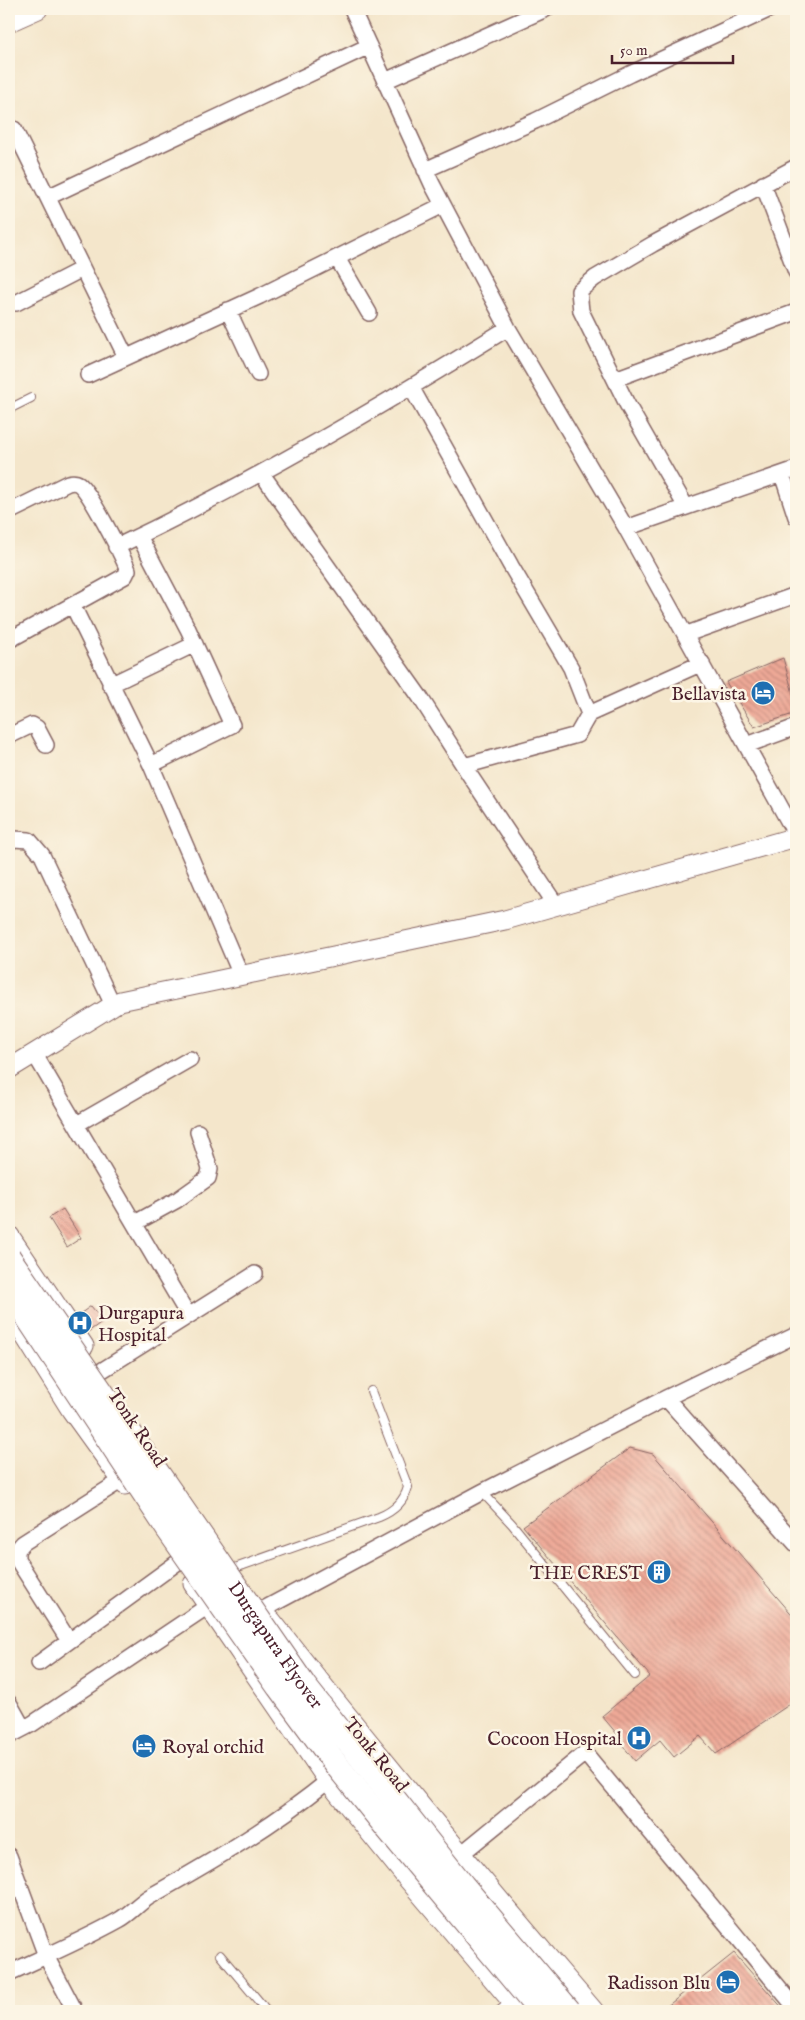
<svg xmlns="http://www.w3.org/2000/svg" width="805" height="2020" font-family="'IM FELL English',serif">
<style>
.building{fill:url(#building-back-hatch)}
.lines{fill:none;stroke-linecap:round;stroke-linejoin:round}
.service-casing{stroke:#866563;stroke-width:10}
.minor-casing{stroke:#866563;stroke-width:18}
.tertiary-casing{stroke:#866563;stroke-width:21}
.service{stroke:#fff;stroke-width:8}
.minor{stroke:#fff;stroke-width:15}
.tertiary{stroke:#fff;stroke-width:19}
.primary-bridge-casing{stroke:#866563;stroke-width:26;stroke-linecap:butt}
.primary-bridge{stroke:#fff;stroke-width:24}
.labels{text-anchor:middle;stroke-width:5;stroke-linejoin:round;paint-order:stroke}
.poi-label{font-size:19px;fill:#4a1f2b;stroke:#fcf5e5;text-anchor:end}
.street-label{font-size:19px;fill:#4a1f2b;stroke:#fcf5e5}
</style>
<defs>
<pattern id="building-back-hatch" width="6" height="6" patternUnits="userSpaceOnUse" patternTransform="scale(1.25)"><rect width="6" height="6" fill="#eea997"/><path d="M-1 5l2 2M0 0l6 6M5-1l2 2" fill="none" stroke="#c3897b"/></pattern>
</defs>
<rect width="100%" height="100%" fill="#fcf5e5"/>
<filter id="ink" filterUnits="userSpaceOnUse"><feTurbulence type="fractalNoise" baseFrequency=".02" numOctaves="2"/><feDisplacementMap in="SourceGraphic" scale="10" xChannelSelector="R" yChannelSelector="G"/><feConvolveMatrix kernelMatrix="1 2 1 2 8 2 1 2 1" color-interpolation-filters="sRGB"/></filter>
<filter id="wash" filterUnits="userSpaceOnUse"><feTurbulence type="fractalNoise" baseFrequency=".0096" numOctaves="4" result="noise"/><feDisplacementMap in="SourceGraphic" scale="20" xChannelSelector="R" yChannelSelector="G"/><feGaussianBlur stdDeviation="1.12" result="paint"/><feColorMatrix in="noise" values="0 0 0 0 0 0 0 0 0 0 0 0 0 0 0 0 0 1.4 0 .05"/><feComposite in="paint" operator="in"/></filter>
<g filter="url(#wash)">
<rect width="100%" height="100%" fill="#f4e6cb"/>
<g id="blocks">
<path class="building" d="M783 658 796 704V713L754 727 726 682Z
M63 1209 81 1238 67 1247 49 1218Z
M91 1306 103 1321 88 1332 77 1316Z
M630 1448 653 1454 796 1619V1700L716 1754 700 1736 674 1757 660 1740 635 1761 620 1742 622 1740 602 1716 650 1676 523 1526Z
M734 1953 785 2011H661Z"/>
</g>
</g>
<g filter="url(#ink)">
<use href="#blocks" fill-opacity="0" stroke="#866563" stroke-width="1"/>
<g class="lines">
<defs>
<path id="service" d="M9 409 31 398
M482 1492 512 1524 635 1675
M235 1568 379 1517C394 1511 404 1502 408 1487L371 1391
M220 1955 267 2011
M499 2011 511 2001"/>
<path id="minor" d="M352 9 432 184 508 328 626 528 796 835
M385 81 546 9
M14 129 126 357
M425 170 535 121 630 74 770 9
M763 184 796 272
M48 197 369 46
M337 258 369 313
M16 303 82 269
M228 310 258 374
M88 375 260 296 443 205
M615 379 796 312
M411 387 511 566 571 668 589 714 577 735 464 766
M262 474 420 697 469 774 556 905
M782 474 796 517
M686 507 627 404 581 311 579 291 595 278 653 244 796 167
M9 512 68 483C72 482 76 482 79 484 90 492 122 555 128 570L125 576 9 640
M626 528 796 469
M139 536 188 629 232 725 151 765
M116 547C251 483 380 407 508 328
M73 606 151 765 241 975
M687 634 796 595
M110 685 195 644
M589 714 702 663
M9 736 32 725 37 728 46 745
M747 745 796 727
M9 842 14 839 29 840 42 855 113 1005
M34 1053 188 1315
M77 1124 190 1059
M135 1223 177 1200 208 1178 210 1169 198 1132
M101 1371 255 1274
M666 1398 796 1544
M249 1617 482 1492 666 1398 796 1335
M69 1641 17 1559V1550L23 1543 122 1480
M39 1663 178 1562
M9 1703 23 1728
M9 1736 32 1724 208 1606
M460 1855 585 1753 796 2008
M9 1856 46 1956 75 2011
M9 1973C46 1956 83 1940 119 1920 130 1914 138 1904 149 1897 211 1862 273 1826 328 1781"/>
<path id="tertiary" d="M9 22 38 9
M9 1069 120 1001 505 920 796 837
M9 1235 84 1346
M9 1311 71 1410 125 1485
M193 1584 328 1781 405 1876 520 2011
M271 1620C376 1753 484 1883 594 2011"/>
</defs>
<use href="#service" class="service-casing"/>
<use href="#minor" class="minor-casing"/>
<use href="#tertiary" class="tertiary-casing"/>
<use href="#service" class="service"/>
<use href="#minor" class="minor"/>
<use href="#tertiary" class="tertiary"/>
<defs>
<g id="primary-bridge">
<path id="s1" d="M9 1258 305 1687 463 1886 569 2011"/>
<path d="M9 1289 168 1529 279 1687 335 1763 389 1830 540 2011"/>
</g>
</defs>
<use href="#primary-bridge" class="primary-bridge-casing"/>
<use href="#primary-bridge" class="primary-bridge"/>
</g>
</g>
<defs>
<symbol id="hotel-disc" viewBox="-11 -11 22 22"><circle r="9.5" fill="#1f6fb2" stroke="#fcf5e5"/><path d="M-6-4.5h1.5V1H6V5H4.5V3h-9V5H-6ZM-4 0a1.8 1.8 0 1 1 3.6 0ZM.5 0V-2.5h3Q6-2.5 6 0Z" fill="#fff"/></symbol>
<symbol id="hospital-disc" viewBox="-11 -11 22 22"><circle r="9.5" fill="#1f6fb2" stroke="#fcf5e5"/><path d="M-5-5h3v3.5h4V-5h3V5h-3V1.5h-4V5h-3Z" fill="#fff"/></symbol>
<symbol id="building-disc" viewBox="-11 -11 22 22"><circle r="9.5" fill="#1f6fb2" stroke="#fcf5e5"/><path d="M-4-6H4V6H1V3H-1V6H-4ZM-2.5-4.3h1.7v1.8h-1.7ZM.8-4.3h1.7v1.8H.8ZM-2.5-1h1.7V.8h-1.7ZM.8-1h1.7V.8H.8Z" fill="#fff"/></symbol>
</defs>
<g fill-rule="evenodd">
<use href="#hotel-disc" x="749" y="679" width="28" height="28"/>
<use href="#hospital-disc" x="66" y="1309" width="28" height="28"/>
<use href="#building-disc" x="645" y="1558" width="28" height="28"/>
<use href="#hospital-disc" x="625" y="1724" width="28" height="28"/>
<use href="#hotel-disc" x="130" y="1732" width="28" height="28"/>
<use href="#hotel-disc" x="714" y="1968" width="28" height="28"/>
</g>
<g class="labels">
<g class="poi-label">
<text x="746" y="700">Bellavista</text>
<text x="98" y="1319" text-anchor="start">Durgapura<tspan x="98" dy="22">Hospital</tspan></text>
<text x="642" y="1579">THE CREST</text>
<text x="622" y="1745">Cocoon Hospital</text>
<text x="162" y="1753" text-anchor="start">Royal orchid</text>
<text x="710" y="1989">Radisson Blu</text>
</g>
<g class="street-label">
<text transform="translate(138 1427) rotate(56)" y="7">Tonk Road</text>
<text dy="7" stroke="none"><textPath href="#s1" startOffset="470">Durgapura Flyover</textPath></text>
<text transform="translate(377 1754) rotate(51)" y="7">Tonk Road</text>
</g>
</g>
<rect width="805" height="2020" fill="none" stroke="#fcf5e5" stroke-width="30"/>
<path d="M612 55v8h121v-8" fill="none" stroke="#4a1f2b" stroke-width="2.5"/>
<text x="620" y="55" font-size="15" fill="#4a1f2b" stroke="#fcf5e5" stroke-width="4" paint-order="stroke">50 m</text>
</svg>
